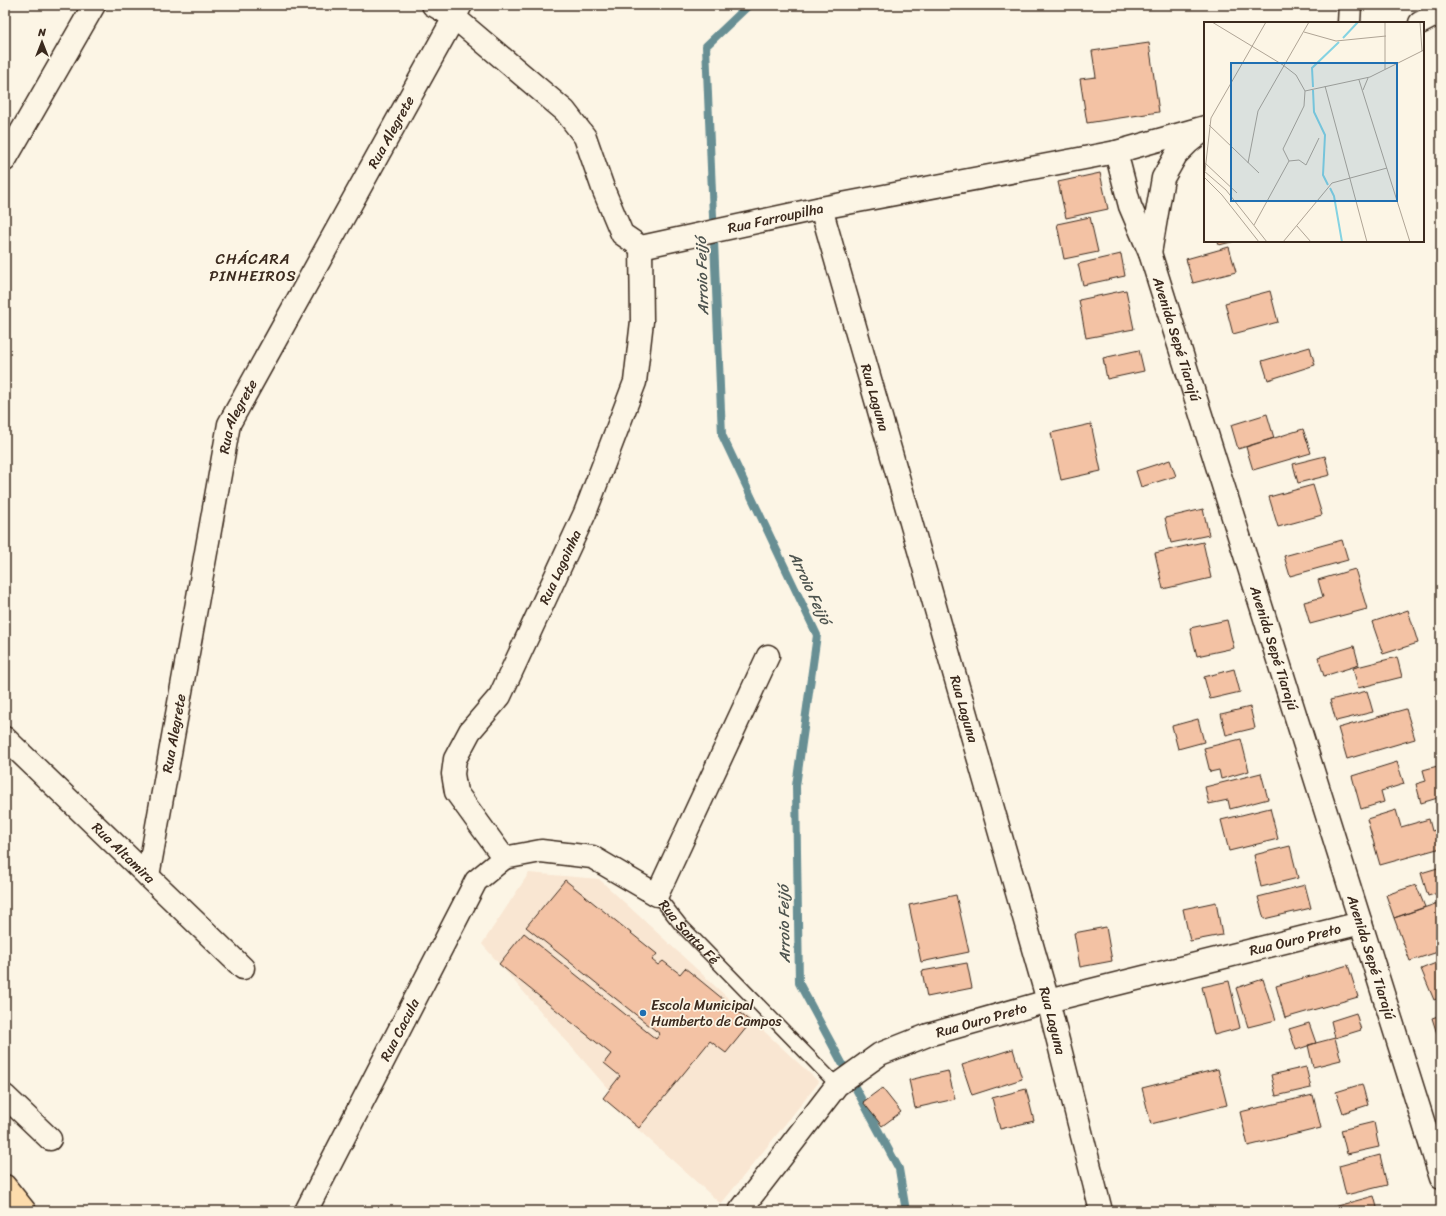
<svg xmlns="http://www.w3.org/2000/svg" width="1446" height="1216" font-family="Sriracha,sans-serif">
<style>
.built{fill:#f9e6d2}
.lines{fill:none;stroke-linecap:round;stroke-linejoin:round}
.stream{stroke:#678f94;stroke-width:8}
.building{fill:#f3c2a4;stroke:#3b2a1e}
.service-casing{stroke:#3b2a1e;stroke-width:15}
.minor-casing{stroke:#3b2a1e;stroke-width:25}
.tertiary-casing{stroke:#3b2a1e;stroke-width:25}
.primary-casing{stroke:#3b2a1e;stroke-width:25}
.service{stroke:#fcf5e5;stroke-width:12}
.minor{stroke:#fcf5e5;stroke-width:22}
.tertiary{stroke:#fcf5e5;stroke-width:22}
.primary{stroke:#fddcac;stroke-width:22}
.poi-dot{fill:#1f6fb2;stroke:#fcf5e5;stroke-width:1.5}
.labels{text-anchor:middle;stroke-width:3.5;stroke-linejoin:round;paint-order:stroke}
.street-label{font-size:14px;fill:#3b2a1e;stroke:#fcf5e5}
.poi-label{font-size:14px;fill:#3b2a1e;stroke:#fcf5e5;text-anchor:start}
.neighbourhood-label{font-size:15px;letter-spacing:1px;fill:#3b2a1e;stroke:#fcf5e5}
.water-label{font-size:15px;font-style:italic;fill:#4e544f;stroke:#fcf5e5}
.inset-river{fill:none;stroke:#85d3e2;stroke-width:2}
.inset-road{fill:none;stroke:#afa495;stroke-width:1}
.view{fill:#1f6fb2;fill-opacity:0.15;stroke:#1f6fb2;stroke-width:2}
.inset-edge{fill:none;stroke:#3b2a1e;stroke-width:2}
</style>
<rect width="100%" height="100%" fill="#fcf5e5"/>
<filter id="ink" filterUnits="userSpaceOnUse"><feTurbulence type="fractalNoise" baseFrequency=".025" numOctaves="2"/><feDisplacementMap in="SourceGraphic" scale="8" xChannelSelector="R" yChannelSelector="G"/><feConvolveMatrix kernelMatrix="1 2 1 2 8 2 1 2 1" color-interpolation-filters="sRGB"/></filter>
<g filter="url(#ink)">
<path class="built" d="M529 873 599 879 819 1082 721 1204 603 1098 609 1090 482 944Z"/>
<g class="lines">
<path class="stream" d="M749 5 706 46 722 435 817 635 796 786 799 983 899 1169 906 1211"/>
</g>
<path class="building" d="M1149 43 1159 112 1087 123 1080 79 1096 77 1092 51Z
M1100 173 1108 209 1066 218 1058 182Z
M1090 217 1098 252 1064 259 1057 224Z
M1218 241H1235L1219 245Z
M1229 247 1236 272 1193 283 1186 259Z
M1121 254 1125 276 1083 285 1078 264Z
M1126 290 1134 329 1086 338 1079 300Z
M1270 291 1278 322 1233 334 1225 303Z
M1310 347 1315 365 1268 380 1262 361Z
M1139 350 1144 371 1107 379 1103 358Z
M1267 414 1274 438 1238 449 1231 425Z
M1091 424 1101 471 1061 480 1051 433Z
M1303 429 1311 453 1253 470 1246 447Z
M1325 456 1330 475 1298 483 1293 464Z
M1170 460 1176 476 1141 487 1136 471Z
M1313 485 1322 515 1278 527 1269 497Z
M1203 509 1209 535 1171 543 1165 518Z
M1342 540 1348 560 1290 576 1284 556Z
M1203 542 1211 578 1163 589 1155 553Z
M1355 569 1367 609 1310 624 1304 602 1323 597 1318 580Z
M1408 610 1418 643 1383 654 1372 622Z
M1227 620 1234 648 1197 656 1190 628Z
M1354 646 1359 665 1324 676 1318 657Z
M1397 657 1402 677 1358 688 1353 668Z
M1234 669 1240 692 1210 699 1204 677Z
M1367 691 1373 712 1336 721 1330 700Z
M1250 707 1255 728 1226 735 1221 714Z
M1406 709 1415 739 1347 759 1338 728Z
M1198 719 1204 742 1178 749 1172 726Z
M1241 739 1249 771 1221 779 1219 770 1210 772 1204 748Z
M1397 762 1404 784 1381 791 1384 802 1361 809 1352 776Z
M1441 765V797L1421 803 1416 784 1426 781 1423 770Z
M1261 773 1268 799 1230 809 1228 800 1209 804 1205 787Z
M1270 808 1278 839 1229 851 1221 820Z
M1396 810 1401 827 1429 819 1432 831 1441 828V848L1380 865 1367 819Z
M1290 846 1298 878 1261 887 1254 855Z
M1441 867V892L1428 896 1421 873Z
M565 880 657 954 652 960 658 965 663 961 680 974 685 968 751 1022 726 1053 710 1041 639 1128 603 1098 620 1076 604 1063 611 1054 499 964 524 933 656 1039 660 1034 526 927Z
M1305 885 1311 908 1264 919 1258 897Z
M1416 885 1425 907 1394 918 1386 895Z
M956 895 969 952 921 962 909 905Z
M1216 902 1222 935 1190 941 1183 909Z
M1441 902V951L1410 961 1394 918Z
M1106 927 1112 961 1080 967 1074 933Z
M1441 961V997L1434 1000 1421 969Z
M967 963 972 988 927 997 922 971Z
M1348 965 1358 997 1285 1018 1276 986Z
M1263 979 1276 1020 1248 1027 1236 988Z
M1229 981 1240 1028 1214 1035 1202 987Z
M1356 1013 1361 1030 1335 1038 1331 1021Z
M1441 1015V1040H1439L1432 1018Z
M1309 1023 1316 1043 1296 1050 1289 1029Z
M1335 1038 1341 1060 1313 1067 1308 1045Z
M1013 1049 1022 1079 972 1095 962 1065Z
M1306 1067 1311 1088 1276 1096 1271 1075Z
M1218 1069 1227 1105 1151 1124 1142 1088Z
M948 1071 955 1099 915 1108 909 1080Z
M1362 1084 1368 1105 1343 1113 1336 1092Z
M882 1088 901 1112 882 1126 863 1102Z
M1026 1089 1034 1121 1000 1129 992 1098Z
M1313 1095 1321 1128 1248 1146 1240 1112Z
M1374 1122 1379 1147 1347 1154 1341 1130Z
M1380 1155 1387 1185 1346 1195 1339 1166Z
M1374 1196 1378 1211H1334L1333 1207Z"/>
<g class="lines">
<defs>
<g id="service">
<path id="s1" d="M657 895 680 924 837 1085"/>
</g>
<g id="minor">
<path d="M1349 23 1350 5"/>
<path id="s2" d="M821 208 1048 1001 1101 1211"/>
<path id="s3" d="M5 738 243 968"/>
<path id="s4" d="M504 858 456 792 453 774 455 759 470 731 500 696 585 513 635 382 642 321 641 247"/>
<path d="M504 858 541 851 592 857 657 895 768 656"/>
<path id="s5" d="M148 876 229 424 461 5"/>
<path d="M5 1096 50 1139"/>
<path id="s6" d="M306 1211 476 881 504 858"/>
<path id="s7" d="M740 1211 837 1085 880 1054 928 1035 1048 1001 1361 923"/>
</g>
<g id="tertiary">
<path id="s8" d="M433 5 454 17 565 111 585 137 604 191 622 234 641 247 821 208 1116 152 1205 127"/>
<path d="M1420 23 1441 12"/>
<path id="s9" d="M1116 152 1130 206 1150 253 1441 1178"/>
<path d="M5 160 94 5"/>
<path d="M1150 253 1163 178 1176 155 1189 142 1203 131"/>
</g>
<path id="primary" d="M5 1186 25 1211"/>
</defs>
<use href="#service" class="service-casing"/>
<use href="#minor" class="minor-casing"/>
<use href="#tertiary" class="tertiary-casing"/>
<use href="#primary" class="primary-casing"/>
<use href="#service" class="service"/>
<use href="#minor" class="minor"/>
<use href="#tertiary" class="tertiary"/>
<use href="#primary" class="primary"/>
</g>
</g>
<circle class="poi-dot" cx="643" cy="1013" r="4"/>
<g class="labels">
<g class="street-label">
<text dy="5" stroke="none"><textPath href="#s5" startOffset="793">Rua Alegrete</textPath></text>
<text dy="5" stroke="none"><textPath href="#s8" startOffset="467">Rua Farroupilha</textPath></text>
<text dy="5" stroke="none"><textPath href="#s9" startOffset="197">Avenida Sepé Tiarajú</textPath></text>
<text dy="5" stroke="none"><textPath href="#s2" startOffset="197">Rua Laguna</textPath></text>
<text dy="5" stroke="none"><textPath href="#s5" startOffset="469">Rua Alegrete</textPath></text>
<text dy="5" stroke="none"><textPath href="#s4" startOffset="335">Rua Lagoinha</textPath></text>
<text dy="5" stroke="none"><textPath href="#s9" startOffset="521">Avenida Sepé Tiarajú</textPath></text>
<text dy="5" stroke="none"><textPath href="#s2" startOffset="521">Rua Laguna</textPath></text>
<text dy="5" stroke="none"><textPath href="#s5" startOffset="145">Rua Alegrete</textPath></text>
<text dy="5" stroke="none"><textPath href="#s3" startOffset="165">Rua Altamira</textPath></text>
<text dy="5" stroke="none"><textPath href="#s1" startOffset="49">Rua Santa Fé</textPath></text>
<text dy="5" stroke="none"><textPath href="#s7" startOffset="643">Rua Ouro Preto</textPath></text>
<text dy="5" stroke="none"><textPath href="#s9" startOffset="845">Avenida Sepé Tiarajú</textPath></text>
<text dy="5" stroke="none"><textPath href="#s7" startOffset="319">Rua Ouro Preto</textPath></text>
<text dy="5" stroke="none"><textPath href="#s2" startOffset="845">Rua Laguna</textPath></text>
<text dy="5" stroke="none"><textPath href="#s6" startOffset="204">Rua Cacula</textPath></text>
</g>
<g class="poi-label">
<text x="651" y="1010">Escola Municipal<tspan x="651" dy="16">Humberto de Campos</tspan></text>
</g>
<g class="neighbourhood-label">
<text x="253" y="264">CHÁCARA<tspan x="253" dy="17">PINHEIROS</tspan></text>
</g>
<g class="water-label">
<text transform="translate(702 276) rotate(-92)" y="5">Arroio Feijó</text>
<text transform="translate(810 588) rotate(65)" y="5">Arroio Feijó</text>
<text transform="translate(784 924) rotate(-91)" y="5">Arroio Feijó</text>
</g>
</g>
<g transform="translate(1204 22)">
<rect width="220" height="220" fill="#fcf5e5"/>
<path class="inset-river" d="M139 16 154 0M109 65 108 46 135 20M109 68 110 90 121 113 119 153 124 163M126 166 130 174 138 220"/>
<path class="inset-road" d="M8 0 79 43 92 53 101 69M181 0V47M216 0 218 29M100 10 132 19 182 14M155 58 206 220M121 64 163 220M159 68 164 56M101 69 166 55 220 28M5 103 55 151M85 139 79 127 100 84 101 69M85 139 95 138 102 143 115 116M1 141 33 171M44 141 54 89 105 0M0 149 22 168 63 220M1 149 7 96 62 0M0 155 18 173 55 220M50 203 85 139M93 204 107 220M79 220 128 161 183 146"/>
<path class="view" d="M27 41H193V179H27Z"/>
<rect width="220" height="220" class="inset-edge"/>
</g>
<rect width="1446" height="1216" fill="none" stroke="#fcf5e5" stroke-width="20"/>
<rect x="10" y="10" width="1426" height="1196" fill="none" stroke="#3b2a1e" stroke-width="1.5" filter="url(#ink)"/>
<g transform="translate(42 42)" stroke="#fcf5e5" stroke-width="3" paint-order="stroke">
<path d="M0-3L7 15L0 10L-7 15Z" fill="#3b2a1e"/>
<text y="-6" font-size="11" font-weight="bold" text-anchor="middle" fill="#3b2a1e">N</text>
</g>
</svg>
